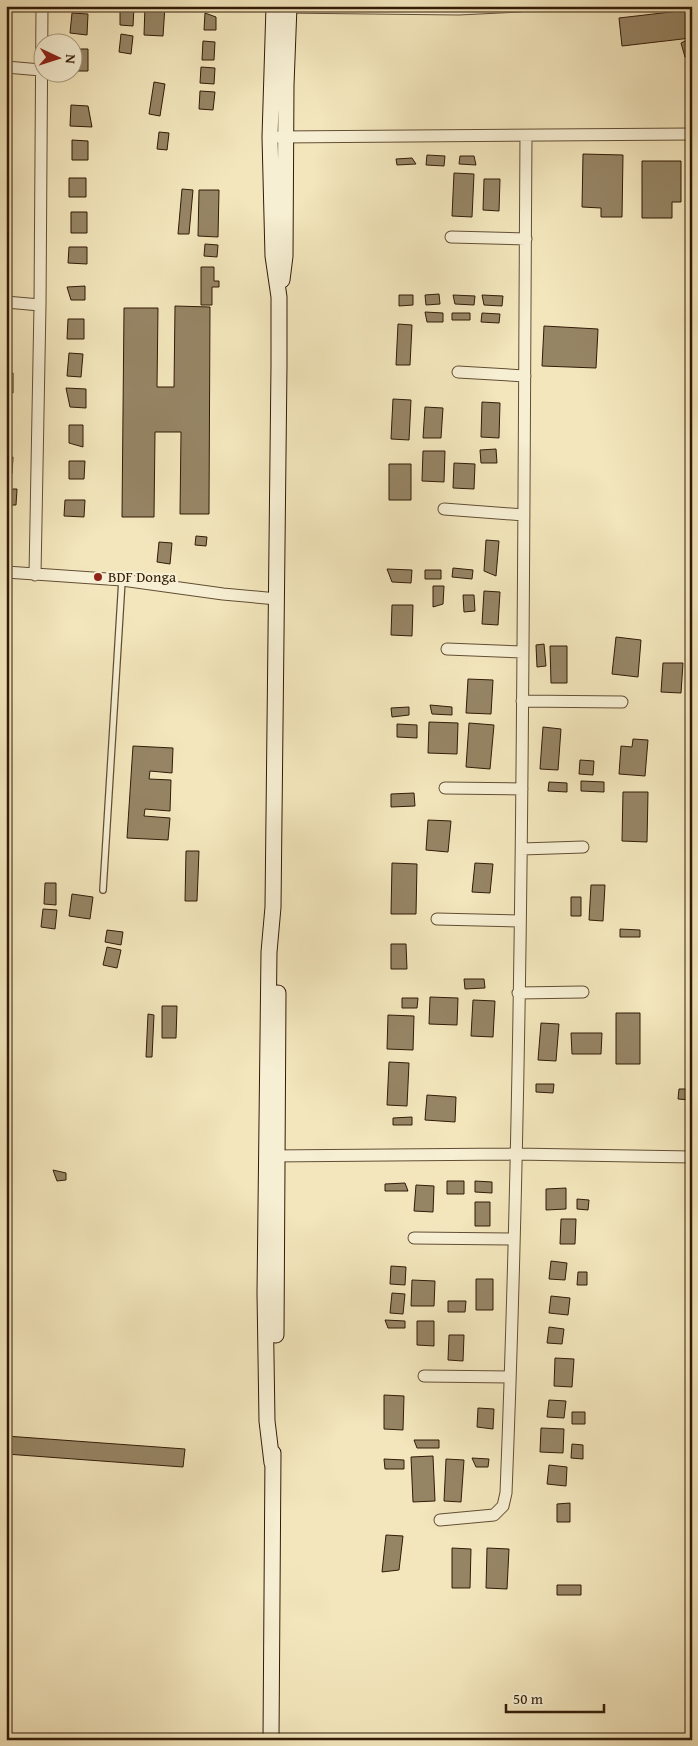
<svg xmlns="http://www.w3.org/2000/svg" width="698" height="1746" font-family="'Gentium Book Plus',serif">
<style>
.building{fill:#968565;stroke:#321b07}
.lines{fill:none;stroke-linecap:round;stroke-linejoin:round}
.service-casing{stroke:#624e34;stroke-width:8}
.minor-casing{stroke:#624e34;stroke-width:13}
.secondary-casing{stroke:#321b07;stroke-width:17}
.service{stroke:#f7efd3;stroke-width:5.5}
.minor{stroke:#f7efd3;stroke-width:11}
.secondary{stroke:#f7efd3;stroke-width:15}
.poi-dot{fill:#8f2418;stroke:#f7efd3;stroke-width:2}
.labels{text-anchor:middle;stroke-width:4.5;stroke-linejoin:round;paint-order:stroke}
.poi-label{font-size:15px;fill:#321b07;stroke:#f7efd3;text-anchor:start}
</style>
<rect width="100%" height="100%" fill="#f3e6bc"/>
<filter id="stains"><feTurbulence type="fractalNoise" baseFrequency=".004" numOctaves="4"/><feColorMatrix values="0 0 0 0 .2 0 0 0 0 .09 0 0 0 0 .02 0 0 0 .5 -.17"/></filter>
<radialGradient id="worn" r=".72"><stop offset=".6" stop-color="#630" stop-opacity="0"/><stop offset="1" stop-color="#630" stop-opacity=".3"/></radialGradient>
<path class="building" d="M120 6H134L133 26 120 25Z
M145 6H165L163 36 144 35Z
M688 10 691 38 622 46 619 18Z
M72 13 88 14 87 35 70 33Z
M205 13 216 17V30H204Z
M121 34 133 36 131 54 119 52Z
M691 38 692 57H685L681 43Z
M203 41 215 42 214 60H202Z
M72 49H88V71H72Z
M201 67 215 68 214 84 200 83Z
M154 82 165 84 160 116 149 114Z
M200 91 215 92 213 110 199 109Z
M71 105 88 106 92 127 70 126Z
M159 132 169 133 167 150 157 149Z
M72 140 88 141V160H72Z
M583 154 623 155 622 217H601V208L582 207Z
M427 155 445 156 444 166 426 165Z
M460 156H474L476 165 459 164Z
M412 158 416 164 397 165 396 159Z
M642 161H681V202H672V218H642Z
M454 173 474 174 472 217 452 216Z
M69 178H86V197H69Z
M484 179H500L499 211 483 210Z
M182 189 193 190 189 234H178Z
M199 190H219L218 237 198 236Z
M71 212H87V233H71Z
M205 244 218 245 217 257 204 256Z
M69 247H87V264L68 263Z
M201 267H214V281H219V287H212V305H201Z
M85 286V300H71L67 287Z
M439 294 440 304 426 305 425 295Z
M399 295H413V305L399 306Z
M453 295 475 296 474 305 455 304Z
M482 295 503 296 502 306 484 305Z
M175 306 210 307 209 514H180L181 432H155L154 517H122L124 308H158L157 387H174Z
M425 312 443 313V322H427Z
M452 313H470V320H452Z
M482 313 500 314 499 323 481 322Z
M68 319H84V339H67Z
M398 324 412 325 410 365H396Z
M544 326 598 329 596 368 542 366Z
M69 353 83 354 81 377 67 376Z
M6 373H13V393L6 392Z
M66 388 86 389V408L70 407Z
M393 399 411 400 409 440 391 439Z
M482 402 500 403 499 438 481 437Z
M425 407 443 408 441 438H423Z
M6 415H9L6 433Z
M69 425H83V447L69 443Z
M496 449 497 463H481L480 450Z
M423 451H445L444 482 422 481Z
M6 456 13 457 12 474 6 473Z
M69 461H85L84 479H69Z
M454 463 475 464 474 489 453 488Z
M389 464H411V500H389Z
M6 489H17L16 505H6Z
M65 500H85L84 517 64 516Z
M196 536 207 537 206 546 195 545Z
M486 540 499 541 496 576 484 571Z
M159 542 172 543 170 564 157 562Z
M453 568 473 570 472 579 452 577Z
M387 569 412 570 411 583 392 582Z
M425 570H441V579H425Z
M433 586H444L443 604 433 607Z
M484 591 500 592 498 625 482 624Z
M463 595H474L475 611 464 612Z
M392 605H413L412 636 391 635Z
M616 637 641 640 638 677 612 674Z
M544 644 546 666 537 667 536 645Z
M550 646H567V683H551Z
M663 663H683L681 693 661 692Z
M468 679 493 680 491 714 466 713Z
M430 705 452 707V715L432 714Z
M409 707V715L392 717 391 708Z
M429 722 458 723 457 754 428 753Z
M469 723 494 725 490 769 466 767Z
M397 724 417 725V738L397 737Z
M543 727 561 729 558 770 540 769Z
M633 739 648 740 645 776 619 774 621 746 632 747Z
M133 746 173 748 172 773 150 771 149 779 171 780 170 811 145 809 144 816 170 818 168 840 127 838Z
M580 760 594 761 593 775 579 774Z
M581 781 604 782V792L581 791Z
M549 782 567 783V792L548 791Z
M623 792H648L647 842 622 841Z
M414 793 415 806 391 807V794Z
M428 820 451 821 448 852 426 850Z
M186 851H199L197 901H185Z
M392 863 417 864 416 914H391Z
M475 863 493 864 490 893 472 892Z
M45 883H56V905L44 904Z
M591 885H605L603 921 589 920Z
M72 894 93 897 90 919 69 916Z
M571 897H581V916H571Z
M43 909 57 910 55 929 41 927Z
M620 929 640 930V937H620Z
M107 930 123 932 121 945 105 942Z
M391 944H406L407 969H391Z
M107 947 121 950 117 968 103 965Z
M464 979H484L485 988 465 989Z
M430 997 458 998 457 1025 429 1024Z
M402 998H418L417 1008H402Z
M473 1000 495 1001 493 1037 471 1036Z
M162 1006H177L176 1038H162Z
M616 1013H640V1064H616Z
M148 1014 154 1015 152 1057H146Z
M388 1015 414 1016 413 1050 387 1049Z
M541 1023 559 1024 556 1061 538 1060Z
M571 1033H602L601 1054H572Z
M389 1062 409 1063 407 1106 387 1105Z
M536 1084H554L553 1093 536 1092Z
M679 1089H691V1100L678 1099Z
M427 1095 456 1097 455 1122 425 1120Z
M412 1117V1125H393V1118Z
M53 1170 66 1173V1180L57 1181Z
M447 1181H464V1194H447Z
M475 1181 492 1182V1193L475 1192Z
M405 1183 408 1191H385V1184Z
M416 1185 434 1186 433 1212 414 1211Z
M566 1188V1209L546 1210V1189Z
M577 1199 589 1200 588 1210 577 1209Z
M475 1202H490V1226H475Z
M561 1219H576L575 1244H560Z
M551 1261 567 1263 565 1280 549 1279Z
M391 1266 406 1267 405 1285 390 1284Z
M578 1272H587V1285H577Z
M476 1279H493V1310H476Z
M412 1280 435 1281 434 1306H411Z
M392 1293 405 1294 403 1314 390 1313Z
M551 1296 570 1298 568 1315 549 1313Z
M448 1301H466L465 1312H448Z
M385 1320 405 1321V1328H388Z
M417 1321H434V1346L417 1345Z
M549 1327 564 1329 562 1344 547 1343Z
M449 1335H464L463 1361 448 1360Z
M555 1358 574 1359 572 1387 554 1386Z
M384 1395 404 1396 403 1430 384 1429Z
M549 1400 566 1401 564 1418 547 1417Z
M478 1408 494 1409 493 1429 477 1427Z
M572 1412H585V1424H572Z
M541 1428 564 1429 563 1453 540 1452Z
M6 1436 185 1449 183 1467 6 1454Z
M414 1440H439V1448H417Z
M572 1444 583 1445V1459L571 1458Z
M433 1456 435 1501 413 1502 411 1457Z
M472 1458 489 1459 488 1467H476Z
M384 1459 404 1460V1469H385Z
M446 1459 464 1460 461 1502 444 1501Z
M549 1465 567 1467 566 1486 547 1484Z
M570 1503V1522H557V1504Z
M386 1535 403 1536 399 1570 382 1572Z
M452 1548 471 1549 470 1588H452Z
M487 1548 509 1549 507 1589 486 1588Z
M557 1585H581V1595H557Z"/>
<g class="lines">
<defs>
<path id="service" d="M103 890 122 580"/>
<path id="minor" d="M281 7 459 9 520 6
M6 67 41 70
M279 137 692 134
M451 237 526 239
M6 302 40 305
M458 372 525 376
M444 509 524 515
M6 572 122 580 223 594 277 599
M35 575 40 305 42 6
M447 649 523 652
M522 701 622 702
M445 788 522 789
M522 849 583 847
M437 919 520 921
M518 993 583 992
M270 1156 516 1154 692 1157
M414 1238 513 1239
M424 1376 510 1377
M440 1520 494 1515 503 1506 506 1493C524 1041 523 588 526 136"/>
<path id="secondary" d="M282 280 285 256 286 85 289 6
M276 1335 278 993
M272 1463 267 1421 265 1293 269 952 273 907 279 365V297L273 256 270 137 274 6
M271 1740 273 1453"/>
</defs>
<use href="#service" class="service-casing"/>
<use href="#minor" class="minor-casing"/>
<use href="#secondary" class="secondary-casing"/>
<use href="#service" class="service"/>
<use href="#minor" class="minor"/>
<use href="#secondary" class="secondary"/>
</g>
<circle class="poi-dot" cx="98" cy="577" r="5"/>
<g class="labels">
<g class="poi-label">
<text x="108" y="582">BDF Donga</text>
</g>
</g>
<rect width="698" height="1746" fill="none" stroke="#f3e6bc" stroke-width="25"/>
<rect x="8" y="8" width="683" height="1731" fill="none" stroke="#321b07" stroke-width="2.5"/>
<rect x="12" y="12" width="673" height="1721" fill="none" stroke="#321b07"/>
<g transform="translate(58 58) rotate(94)"><circle r="24" fill="#f7efd3" stroke="#a89a81"/>
<path d="M0-4L9 19L0 12L-9 19Z" fill="#8f2418"/>
<text y="-8" font-size="14" font-weight="bold" text-anchor="middle" fill="#321b07">N</text>
</g>
<path d="M506 1704v8h98v-8" fill="none" stroke="#321b07" stroke-width="2.5"/>
<text x="513" y="1704" font-size="15" fill="#321b07" stroke="#f7efd3" stroke-width="4" paint-order="stroke">50 m</text>
<rect width="100%" height="100%" filter="url(#stains)"/>
<rect width="100%" height="100%" fill="url(#worn)"/>
</svg>
